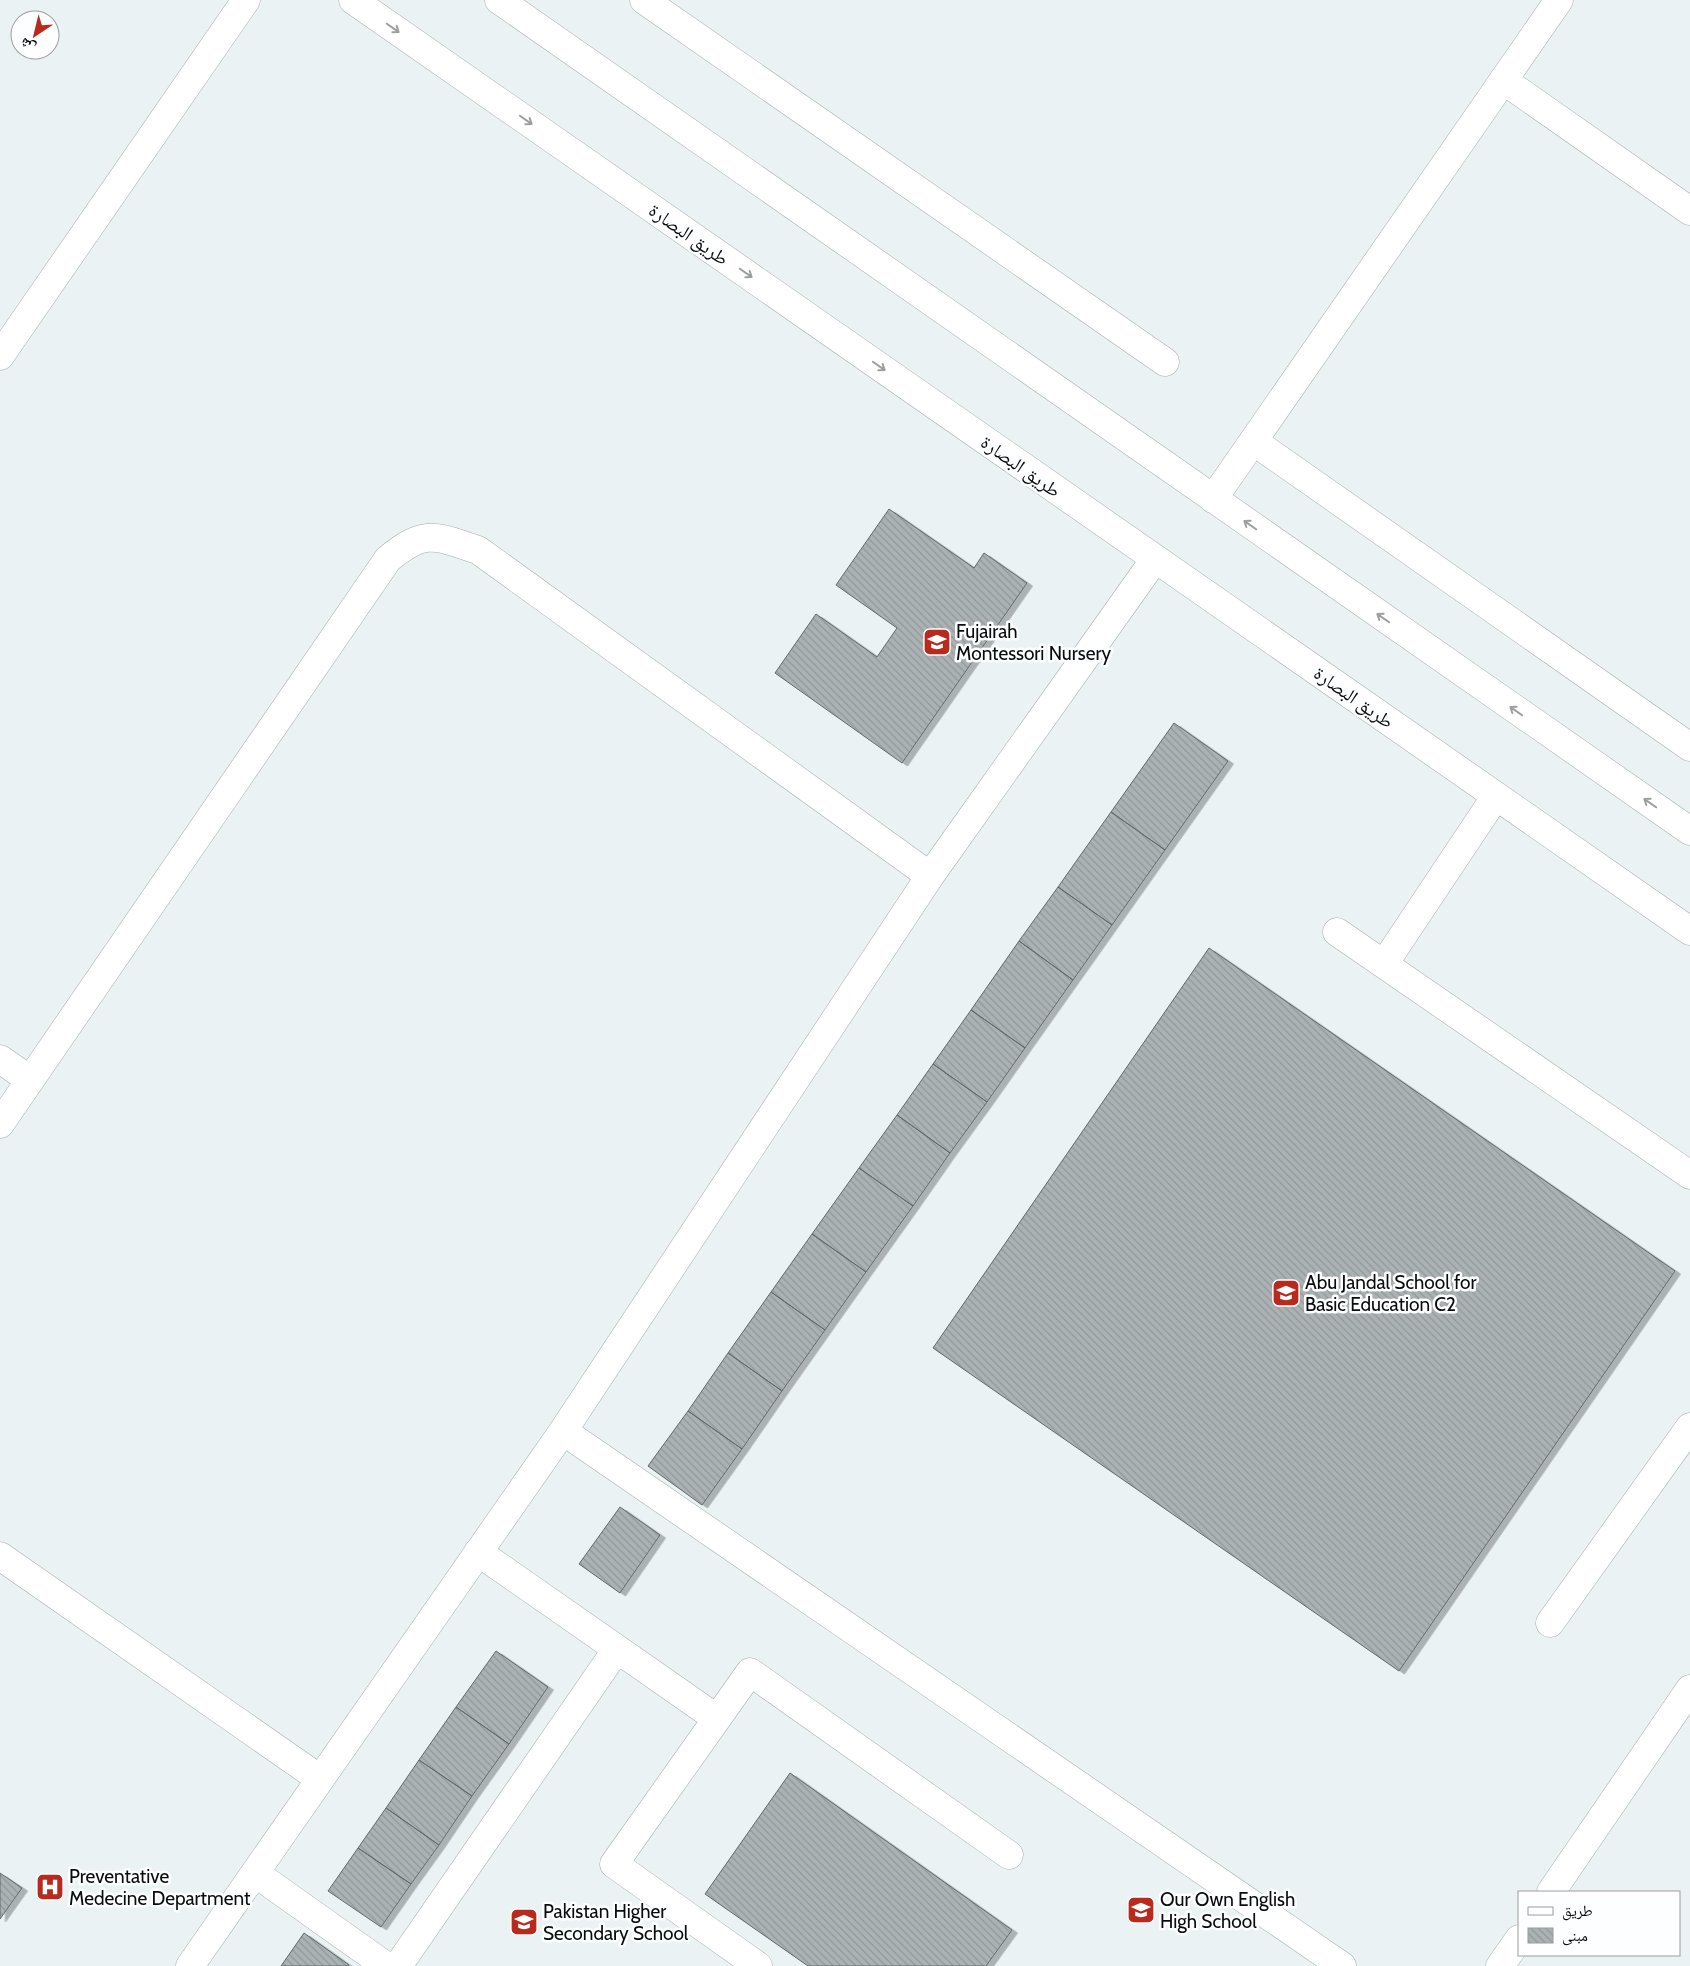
<svg xmlns="http://www.w3.org/2000/svg" width="1690" height="1966" font-family="Cabin,'Noto Naskh Arabic',sans-serif">
<style>
.building{fill:url(#building-back-hatch);stroke:#62696a;filter:url(#shadow)}
.lines{fill:none;stroke-linecap:round;stroke-linejoin:round}
.minor-casing{stroke:#a6adae;stroke-width:29}
.minor{stroke:#fff;stroke-width:28}
.oneway{stroke:#9d9e9e}
.labels{text-anchor:middle;stroke-width:5;stroke-linejoin:round;paint-order:stroke}
.street-label{font-size:19px;fill:#090c0c;stroke:#fdfeff}
.poi-label{font-size:19px;fill:#090c0c;stroke:#fdfeff;text-anchor:start}
</style>
<defs>
<pattern id="building-back-hatch" width="6" height="6" patternUnits="userSpaceOnUse" patternTransform="scale(1.25)"><rect width="6" height="6" fill="#abb2b3"/><path d="M-1 5l2 2M0 0l6 6M5-1l2 2" fill="none" stroke="#929899"/></pattern>
<filter id="shadow"><feDropShadow dx="5.5" dy="3" stdDeviation="0" flood-color="#0004"/></filter>
</defs>
<rect width="100%" height="100%" fill="#ebf2f4"/>
<path class="building" d="M889 509 974 568 984 553 1027 583 902 763 775 673 816 614 877 657 897 628 836 585Z
M1174 723 1228 761 1165 850 1111 812Z
M1111 812 1165 850 1112 925 1058 887Z
M1058 887 1112 925 1073 980 1019 941Z
M1019 941 1073 980 1025 1048 971 1010Z
M1209 948 1675 1271 1399 1671 933 1348Z
M971 1010 1025 1048 987 1102 933 1064Z
M933 1064 987 1102 950 1153 897 1115Z
M897 1115 950 1153 913 1206 859 1168Z
M859 1168 913 1206 866 1272 812 1234Z
M812 1234 866 1272 825 1330 771 1292Z
M771 1292 825 1330 782 1391 728 1353Z
M728 1353 782 1391 742 1449 688 1411Z
M688 1411 742 1449 702 1505 648 1466Z
M620 1507 660 1535 620 1593 579 1564Z
M496 1651 548 1687 509 1744 456 1707Z
M456 1707 509 1744 472 1796 419 1760Z
M419 1760 472 1796 439 1845 386 1808Z
M790 1773 1012 1930 986 1966H808L705 1894Z
M386 1808 439 1845 411 1884 358 1848Z
M358 1848 411 1884 381 1927 328 1891Z
M0 1873 22 1888 0 1919Z
M304 1933 349 1965 348 1966H281Z"/>
<g class="lines">
<defs>
<path id="minor" d="M353 0 1690 931
M499 0 1690 831
M644 0 1165 362
M1503 80 1690 211
M0 356 246 0
M1253 441 1690 747
M1213 499 1559 0
M1337 932 1690 1175
M1384 964 1496 796
M0 1059 30 1080
M0 1124 388 559C426 528 435 536 478 550L930 876
M563 1431 1342 1966
M478 1552 716 1718
M0 1556 320 1779
M1550 1623 1690 1427
M255 1873 386 1966
M1551 1892 1690 1689
M190 1966 563 1431 930 876 1155 559
M398 1966 617 1649
M758 1966 614 1864 750 1672 1009 1855
M1500 1966 1519 1939"/>
</defs>
<use href="#minor" class="minor-casing"/>
<use href="#minor" class="minor"/>
</g>
<defs><path id="oneway-shaft" d="M-6 0H5M1.5-3L5.5 0L1.5 3" fill="none" stroke-width="1.6" stroke-linecap="round" stroke-linejoin="round" transform="scale(1.25)"/></defs>
<g class="oneway">
<use href="#oneway-shaft" transform="translate(393 28) rotate(35)"/>
<use href="#oneway-shaft" transform="translate(526 120) rotate(35)"/>
<use href="#oneway-shaft" transform="translate(746 273) rotate(35)"/>
<use href="#oneway-shaft" transform="translate(879 366) rotate(35)"/>
<use href="#oneway-shaft" transform="translate(1250 525) rotate(-145)"/>
<use href="#oneway-shaft" transform="translate(1383 618) rotate(-145)"/>
<use href="#oneway-shaft" transform="translate(1516 711) rotate(-145)"/>
<use href="#oneway-shaft" transform="translate(1650 803) rotate(-145)"/>
</g>
<defs>
<symbol id="school-square" viewBox="-11 -11 22 22"><rect x="-9" y="-9" width="18" height="18" rx="4" fill="#b82a1e" stroke="#fdfeff"/><path d="M0-5L7-2L0 1L-7-2ZM-4 1L0 2.5L4 1V4Q0 6-4 4Z" fill="#fff"/></symbol>
<symbol id="hospital-square" viewBox="-11 -11 22 22"><rect x="-9" y="-9" width="18" height="18" rx="4" fill="#b82a1e" stroke="#fdfeff"/><path d="M-5-5h3v3.5h4V-5h3V5h-3V1.5h-4V5h-3Z" fill="#fff"/></symbol>
</defs>
<g fill-rule="evenodd">
<use href="#school-square" x="921" y="626" width="32" height="32"/>
<use href="#school-square" x="1270" y="1277" width="32" height="32"/>
<use href="#hospital-square" x="34" y="1871" width="32" height="32"/>
<use href="#school-square" x="1125" y="1894" width="32" height="32"/>
<use href="#school-square" x="508" y="1906" width="32" height="32"/>
</g>
<g class="labels">
<g class="street-label">
<text transform="translate(689 234) rotate(35)" y="7">طريق البصارة</text>
<text transform="translate(1021 466) rotate(35)" y="7">طريق البصارة</text>
<text transform="translate(1354 697) rotate(35)" y="7">طريق البصارة</text>
</g>
<g class="poi-label">
<text x="956" y="638">Fujairah<tspan x="956" dy="22">Montessori Nursery</tspan></text>
<text x="1305" y="1289">Abu Jandal School for<tspan x="1305" dy="22">Basic Education C2</tspan></text>
<text x="69" y="1883">Preventative<tspan x="69" dy="22">Medecine Department</tspan></text>
<text x="1160" y="1906">Our Own English<tspan x="1160" dy="22">High School</tspan></text>
<text x="543" y="1918">Pakistan Higher<tspan x="543" dy="22">Secondary School</tspan></text>
</g>
</g>
<rect x="1518" y="1891" width="162" height="65" fill="#fdfeff" stroke="#9b9d9e"/>
<rect x="1528" y="1907" width="25" height="8" fill="#ffffff" stroke="#9b9d9e"/>
<text x="1562" y="1916" font-size="15" fill="#090c0c">طريق</text>
<rect x="1528" y="1928" width="25" height="15" fill="url(#building-back-hatch)" stroke="#9b9d9e"/>
<text x="1562" y="1941" font-size="15" fill="#090c0c">مبنى</text>
<g transform="translate(35 35) rotate(215)"><circle r="24" fill="#fdfeff" stroke="#9b9d9e"/>
<path d="M0-4L9 19L0 12L-9 19Z" fill="#b82a1e"/>
<text y="-8" font-size="14" font-weight="bold" text-anchor="middle" fill="#090c0c">ش</text>
</g>
</svg>
